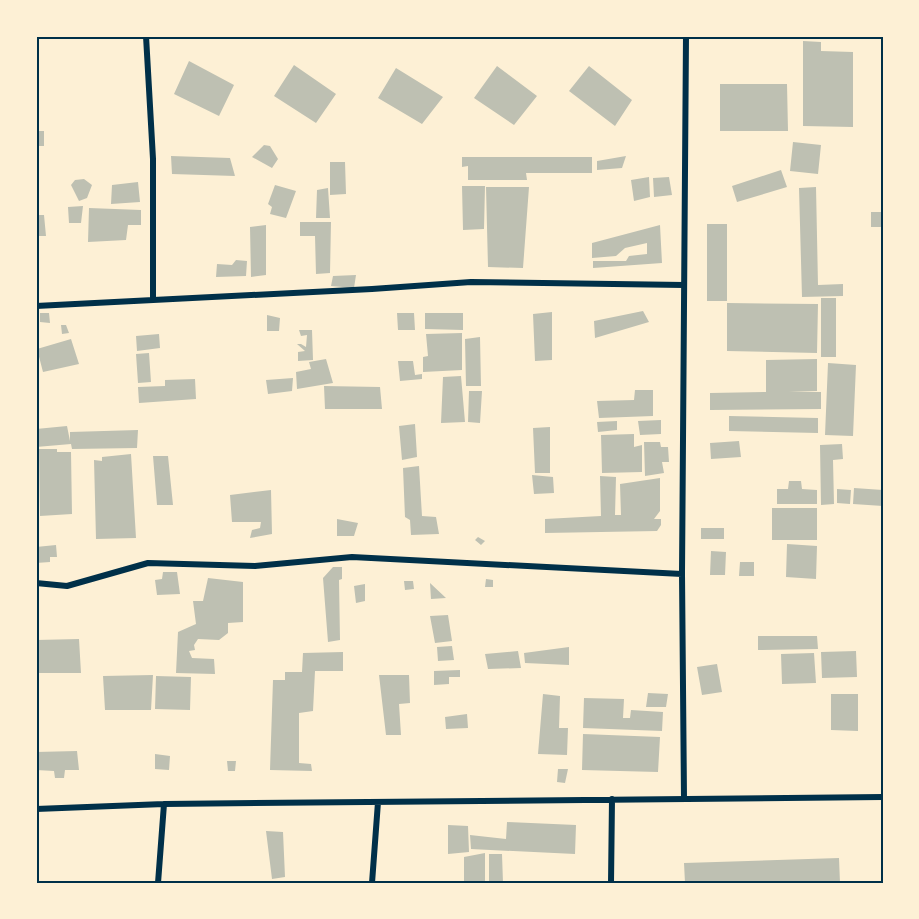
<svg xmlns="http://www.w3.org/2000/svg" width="919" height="919" font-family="'Playfair Display',serif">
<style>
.building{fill:#bec0b2}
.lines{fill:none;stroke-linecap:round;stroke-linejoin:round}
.minor{stroke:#003049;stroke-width:6}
.neatline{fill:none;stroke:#003049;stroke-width:2}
</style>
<rect width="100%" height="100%" fill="#fdf0d5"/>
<path class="building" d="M803 41 821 42V51L853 52V127L803 126Z
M189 61 234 85 219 116 174 94Z
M294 65 336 94 316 123 274 96Z
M497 66 537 96 514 125 474 98Z
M589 66 632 100 615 126 569 91Z
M396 68 443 97 422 124 378 98Z
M720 84H787L788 131H720Z
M36 131H44V146H36Z
M793 142 821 145 818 174 790 171Z
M264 145 270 146 278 159 272 168 252 157Z
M171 156 230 158 235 176 172 174Z
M626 156 622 168 597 170V161Z
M462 157H592V173H526L527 180H468V166L462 167Z
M330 162H345L346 194 330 195Z
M781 170 787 187 737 202 732 186Z
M649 177 650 197 634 201 631 180Z
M669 177 672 195 654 197 653 178Z
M84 179 92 185 87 198 79 201 71 185 75 180Z
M138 182 140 202 111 204 112 185Z
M275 185 296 191 286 218 270 214 272 207 268 204Z
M462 186H485L484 229 463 230Z
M486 187H529L523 268 488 267Z
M816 187 818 285 843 284V296L802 297 799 188Z
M328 188 330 218H316L317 190Z
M83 206 81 223H69L68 207Z
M89 208 141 210V225H128L126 240 88 242Z
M871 212H883V227H871Z
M36 215H44L46 236H36Z
M300 222H331L330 273 316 274 315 236H300Z
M707 224H727V301H707Z
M266 225V275L251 277 250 227Z
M660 225 662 263 593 268V261H626L629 256 647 254V243L625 248 616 256 592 258V243Z
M236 260 247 261 246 276 216 277 217 264 232 265Z
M356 275 354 288 331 286 333 276Z
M821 298H836V357H821Z
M727 303 818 304 817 353 727 351Z
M643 311 649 322 595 338 594 321Z
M552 312V360L535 361 533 314Z
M40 313H49L50 323 40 322Z
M397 313H414L415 330H398Z
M425 313H463V330L425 329Z
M267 315 280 318 279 331H267Z
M61 325H66L69 333 62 334Z
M881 325H883V355H881Z
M299 330H312L313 360 298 361V352L305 351 297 344H301L306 347 307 335 301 336Z
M462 333V370L423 372V357L428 356 426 334Z
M159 334 160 348 137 351 136 336Z
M480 337 481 386H466L465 339Z
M71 339 79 364 43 372 37 349Z
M149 353 151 382 138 383 136 354Z
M326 359 333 383 297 389 296 372 311 369 309 362Z
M817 359V391L789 392H821V409L710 410V393L766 392V360Z
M398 361H413L415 375 422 374V379L400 381Z
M828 363 856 365 853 436 825 435Z
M461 376 465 422 441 423 443 377Z
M293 378 292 391 268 394 266 380Z
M195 379 196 399 139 403 138 387 165 386V380Z
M324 386 380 387 382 409H325Z
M635 390H653V416L599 418 597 401 634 400Z
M469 391H482L480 423 468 422Z
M729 416 818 418V433L729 431Z
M661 420V434L640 435 638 421Z
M617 421V430L598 432 597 422Z
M415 424 417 457 402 460 399 426Z
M67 426 70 441V432L138 430 137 448 72 449 71 444 36 447V429Z
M550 427V473H535L533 428Z
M634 434V447L642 445V472L602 473 601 435Z
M739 441 741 457 711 459 710 443Z
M644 442H660L661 447H668L669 462H662L664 473 645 476Z
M842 444 843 459 833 460 834 504 821 505 820 445Z
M39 449H57V452H71L72 514 40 516Z
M131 454 136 538 96 539 94 460 102 461V457Z
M153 456H168L173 505H157Z
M419 466 422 516 436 517 439 534 411 535 410 520 405 517 403 468Z
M532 475 553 477 554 493 534 494Z
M600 476 616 477 615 515H621L620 484 660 478V511L654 519H661V525L657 531 545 533V519L601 516Z
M789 481H801L802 489 817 490V504H777V489H788Z
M854 488 883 490V506L853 504Z
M837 489 851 490 850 504 837 503Z
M271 490 272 534 250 538 252 530 260 528 261 522H232L230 495Z
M772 508H817V540H772Z
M337 519 358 523 354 536H337Z
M701 528H724V539H701Z
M478 537 485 541 481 545 475 540Z
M787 544 817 546 816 579 786 577Z
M56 545 57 557H50V562L36 563V547Z
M711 551 726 552 725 575H710Z
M740 562H754V576H739Z
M333 567H342V579L339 580 340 640 328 642 323 578Z
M163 572H177L180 594 157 595 155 580 162 579Z
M208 578 243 582V622L228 623V633L219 640 198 639 194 645 195 650 189 651 192 658 214 659 215 674 176 673 178 632 196 624 193 601H203Z
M486 579 493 580V587H485Z
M404 581H413L414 589 405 590Z
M430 583 446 598 431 599Z
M365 584V601L356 603 354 586Z
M448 615 452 641 435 643 430 616Z
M758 636H817L818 649 758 650Z
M79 639 81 673H36V640Z
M452 646 454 660 438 661 437 647Z
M569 647V665L525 663 524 653Z
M518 651 521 668 488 669 485 654Z
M856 651 857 677 822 678 821 652Z
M343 652V671H315L313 711 299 713V763L311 764 312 771 270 770 273 680H285V672H302L303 653Z
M814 653 816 683 782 684 781 654Z
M717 664 722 692 702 695 697 667Z
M460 670V677H449V684L434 685V671Z
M153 675 151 710H105L103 676Z
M379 675H409L410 703 399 704 401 735H386Z
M156 676 191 677 190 710 155 709Z
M648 693 668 694 666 707H646Z
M543 694 560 696 559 728H568L567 755 538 754Z
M831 694H858V731L831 730Z
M584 698 624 699 623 718H630L631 710 663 712 662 731 583 728Z
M467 714 468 728 446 729 445 717Z
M583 734 660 737 658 772 582 770Z
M77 751 79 770H65L64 778H55L54 771 36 770V752Z
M155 754 170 756 169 770 155 769Z
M227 761H236L235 771H228Z
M558 769H568L565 783 557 782Z
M507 822 576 825 575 854 471 849 470 835 506 839Z
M448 825 468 826 469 852 448 854Z
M266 831 283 832 285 877 272 879Z
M485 853V883H464V857Z
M489 854H502L503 883H489Z
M839 858 840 883H685L684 863Z"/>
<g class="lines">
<path class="minor" d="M146 36 153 159V300
M36 306 372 289 471 282 684 285
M36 583 67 586 148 563 255 566 352 557 682 574
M684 798 682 574 686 36
M36 809 164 804 883 797
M158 883 164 804
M372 883 378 802
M611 883 612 799"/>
</g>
<rect width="919" height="919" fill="none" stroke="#fdf0d5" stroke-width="75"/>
<rect x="38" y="38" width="844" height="844" class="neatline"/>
</svg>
